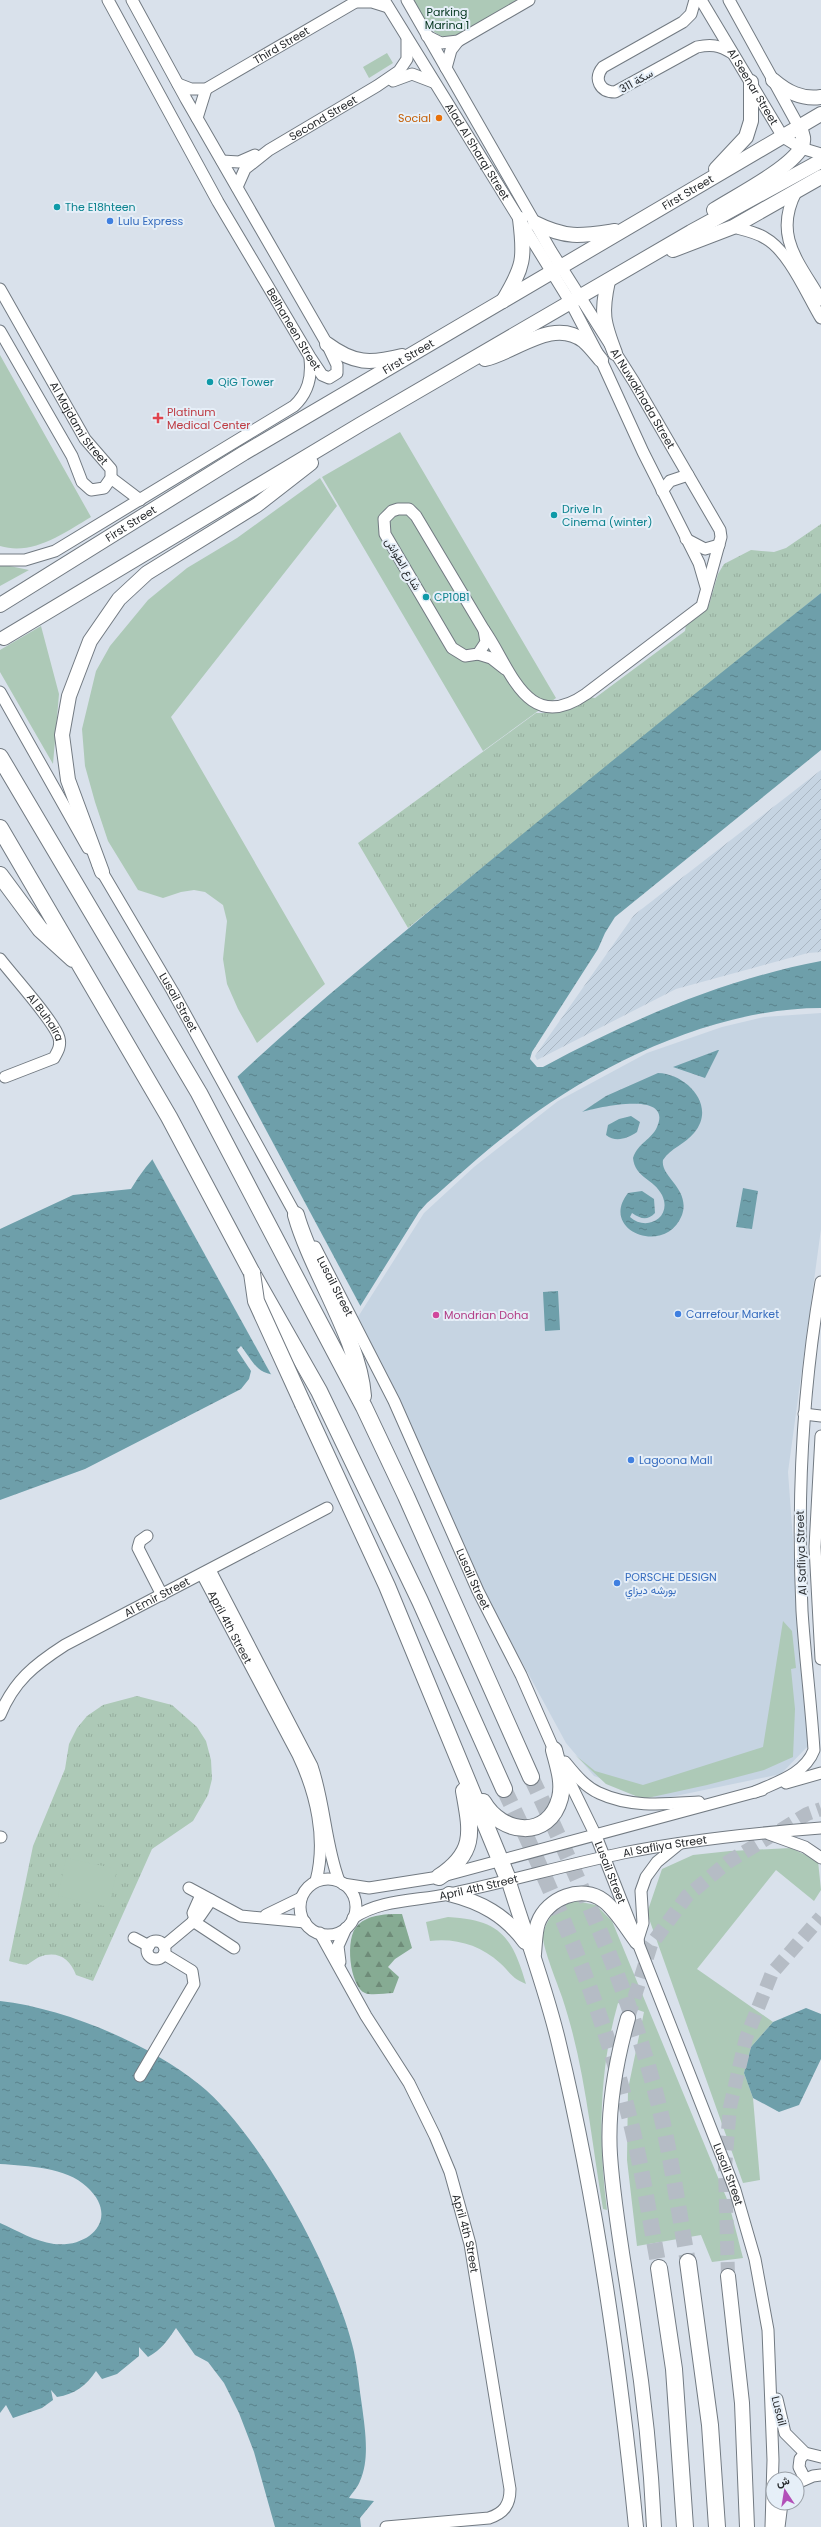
<svg xmlns="http://www.w3.org/2000/svg" width="821" height="2527" font-family="Poppins,Vazirmatn,sans-serif">
<style>
.built{fill:#c6d4e2}
.industrial{fill:url(#industrial-furrows)}
.grass{fill:url(#grass-tufts)}
.forest{fill:url(#forest-firs)}
.garden{fill:#adc9b7}
.water{fill:url(#water-ripples)}
.pier{fill:#d9e1eb}
.lines{fill:none;stroke-linecap:round;stroke-linejoin:round}
.major-tunnel{stroke:#b5bcc5;stroke-width:14;stroke-dasharray:14 7;stroke-linecap:butt}
.highway-tunnel{stroke:#b5bcc5;stroke-width:16;stroke-dasharray:16 8;stroke-linecap:butt}
.minor-casing{stroke:#727a82;stroke-width:13}
.major-casing{stroke:#727a82;stroke-width:16}
.highway-casing{stroke:#727a82;stroke-width:18}
.minor{stroke:#fff;stroke-width:11}
.major{stroke:#fff;stroke-width:14}
.highway{stroke:#fff;stroke-width:16}
.highway-bridge-casing{stroke:#727a82;stroke-width:18;stroke-linecap:butt}
.highway-bridge{stroke:#fff;stroke-width:16}
.food-dot{fill:#e8710a;stroke:#e6eff8;stroke-width:1.5}
.culture-dot{fill:#0f9aa8;stroke:#e6eff8;stroke-width:1.5}
.shop-dot{fill:#3f7fe0;stroke:#e6eff8;stroke-width:1.5}
.health-dot{fill:#e0444e;stroke:#e6eff8;stroke-width:1.5}
.hotel-dot{fill:#d1479c;stroke:#e6eff8;stroke-width:1.5}
.labels{text-anchor:middle;stroke-width:4;stroke-linejoin:round;paint-order:stroke}
.park-label{font-size:11px;fill:#01331b;stroke:#e6eff8}
.street-label{font-size:11px;fill:#272a2d;stroke:#e6eff8}
.food-label{font-size:11px;fill:#c56008;stroke:#e6eff8;text-anchor:end}
.culture-label{font-size:11px;fill:#0d838f;stroke:#e6eff8;text-anchor:start}
.shop-label{font-size:11px;fill:#366cbe;stroke:#e6eff8;text-anchor:start}
.health-label{font-size:11px;fill:#be3a42;stroke:#e6eff8;text-anchor:start}
.hotel-label{font-size:11px;fill:#b23c85;stroke:#e6eff8;text-anchor:start}
</style>
<defs>
<pattern id="industrial-furrows" width="10" height="10" patternUnits="userSpaceOnUse"><rect width="10" height="10" fill="#c6d4e2"/><path d="M-1 1l2-2M0 10L10 0M9 11l2-2" fill="none" stroke="#aab6c2"/></pattern>
<pattern id="grass-tufts" width="24" height="20" patternUnits="userSpaceOnUse"><rect width="24" height="20" fill="#adc9b7"/><path d="M3 7l-1-3M5 7V3M7 7l1-3M15 17l-1-3M17 17v-4M19 17l1-3" fill="none" stroke="#95ad9e"/></pattern>
<pattern id="forest-firs" width="22" height="20" patternUnits="userSpaceOnUse"><rect width="22" height="20" fill="#86ab93"/><path d="M5 1l3.5 6h-7zM16 11l3.5 6h-7z" fill="#6e8b78"/></pattern>
<pattern id="water-ripples" width="26" height="14" patternUnits="userSpaceOnUse"><rect width="26" height="14" fill="#6e9faa"/><path d="M2 4q2-2 4 0t4 0M15 11q2-2 4 0t4 0" fill="none" stroke="#5a828b"/></pattern>
</defs>
<rect width="100%" height="100%" fill="#d9e1eb"/>
<path class="built" d="M821 1013V1229L788 1472 808 1746 781 1774 661 1799 594 1776 566 1743 492 1607 356 1320 424 1213 474 1167 558 1101 647 1053 722 1027 764 1017Z"/>
<path class="industrial" d="M821 770V952L808 953 676 989 537 1060 535 1056 634 915Z"/>
<path class="grass" d="M821 524V593L408 928 358 843 536 713C561 713 569 710 589 697L595 698 685 631 686 625 709 605 718 574 724 564 751 550 774 552 786 548Z
M137 1696 172 1705 197 1727 206 1741 211 1760 212 1779 208 1795 193 1821 152 1849 93 1981 76 1975C70 1958 57 1950 39 1957 35 1959 32 1962 28 1964 24 1966 14 1962 9 1961L33 1846 65 1769 69 1744 77 1728 87 1716 103 1705Z"/>
<path class="forest" d="M402 1914 412 1948 395 1959 388 1967 399 1977 393 1993C385 1993 372 1996 365 1993 350 1987 344 1937 358 1925 369 1914 387 1914 402 1914Z"/>
<path class="garden" d="M412 0H518L454 38C431 39 423 18 412 0Z
M387 53 393 63 369 78 363 67Z
M0 355 91 517C64 533 33 556 0 546Z
M400 432 556 698 483 751 322 477Z
M320 478 337 506 171 717 325 984 257 1043 238 1009 227 984 223 959 227 921 223 905 205 892 194 890 181 892 163 898 138 890 108 841 95 802 85 766 82 729 96 671 110 646 148 600 187 568 237 538Z
M0 564 29 570 0 586Z
M41 626 59 694 53 764 0 672V650Z
M783 1621 792 1631 796 1668 791 1669 795 1709 793 1757 764 1770 707 1785 643 1799 606 1784 575 1755 595 1771 643 1785 763 1747Z
M791 1848 818 1861 821 1890 814 1901 776 1870 697 1969 773 2022 751 2047 744 2073 753 2098 760 2180 743 2183 647 1913 662 1869 693 1855 730 1851Z
M66 1858 117 1869 109 1907 58 1896Z
M576 1901 596 1905 612 1921 729 2204 743 2258 712 2262 701 2235 637 2246 627 2160 628 2089 644 2012 618 2003C599 2069 598 2142 607 2210L603 2209C591 2139 585 2065 562 1997 558 1985 542 1946 543 1936 546 1918 558 1905 576 1901Z
M448 1917C500 1920 512 1936 526 1984 510 1977 511 1973 500 1963 480 1945 456 1938 430 1941L426 1922Z"/>
<path class="water" d="M821 593V750L615 917 605 933 598 949 532 1052 530 1059 537 1067H543C632 1019 722 980 821 961V1008C715 1008 595 1065 513 1130 483 1152 456 1178 427 1203L419 1212 346 1329 283 1375C257 1376 255 1364 241 1346L237 1350 251 1371 249 1379 241 1389 85 1469 0 1500V1229L73 1195 131 1189C149 1158 176 1135 201 1111 251 1063 302 1017 355 973 509 844 664 718 821 593Z
M719 1050 705 1078 673 1067 718 1050Z
M658 1073C687 1074 717 1106 694 1133 685 1144 671 1148 663 1160 660 1177 691 1189 682 1215 666 1257 598 1231 628 1193L642 1191 654 1199 655 1213C647 1221 641 1219 632 1213L630 1217C646 1232 673 1218 662 1195 654 1179 635 1178 633 1158 638 1143 652 1139 657 1127 674 1089 595 1108 582 1112L606 1096Z
M631 1116 640 1122 637 1132C628 1138 616 1143 606 1135L608 1125 619 1119Z
M743 1188 758 1191 752 1229 736 1227Z
M558 1291 560 1330 545 1331 543 1292Z
M0 2001C64 2008 150 2044 200 2085 261 2134 337 2276 354 2352 358 2370 359 2388 362 2406 365 2429 370 2459 360 2481 358 2487 352 2493 349 2498L374 2501 360 2518 361 2527H275L254 2452 239 2413 224 2383 208 2362 195 2355 176 2328C167 2341 162 2349 148 2357L139 2347V2356L117 2374 102 2379 96 2371C86 2386 75 2394 57 2397L51 2390 53 2400 42 2408 13 2418 6 2405 0 2413V2223C18 2231 34 2241 54 2244 91 2248 120 2217 87 2187 66 2167 28 2166 0 2164Z
M806 2008 821 2014V2059L799 2105 779 2112 753 2098 744 2073 751 2047 773 2022Z"/>
<path class="pier" d="M236 1074 362 1309 347 1330 297 1372 283 1377 273 1378 151 1157Z"/>
<g class="lines">
<path class="major-tunnel" d="M628 2018 651 1945 687 1896 728 1862 807 1814 821 1809
M728 2276 725 2167 730 2107 746 2038 772 1973 821 1917"/>
<path class="highway-tunnel" d="M531 1777C580 1882 629 1989 658 2102 671 2154 678 2209 688 2262
M504 1789C553 1892 599 1997 627 2108 641 2160 649 2215 659 2268"/>
<defs>
<g id="minor">
<path id="s1" d="M108 0 218 202 310 357 322 375 329 378 337 373V365L327 344 186 99 132 0"/>
<path id="s2" d="M384 0 571 303 601 360 643 452 699 563 706 587"/>
<path id="s3" d="M407 0 551 251 634 382 720 530 721 537 702 606 586 694C526 736 510 666 484 630"/>
<path d="M695 0 691 14 683 22 603 67C593 79 600 92 615 92L697 47C711 44 719 45 732 53"/>
<path id="s4" d="M701 0 783 137 801 148 821 154"/>
<path d="M729 0 799 127"/>
<path d="M358 2H372L388 7"/>
<path d="M427 36 441 43 458 41 529 0"/>
<path d="M446 68 451 50 458 41"/>
<path d="M393 81 412 74 433 82"/>
<path id="s5" d="M178 84 191 89H206L359 0"/>
<path d="M197 118 206 89"/>
<path d="M222 161 239 162 255 155"/>
<path id="s6" d="M237 187 245 169 269 150 377 86 399 71 407 59V40"/>
<path d="M796 192C773 236 799 262 821 300"/>
<path d="M733 227C744 230 756 232 765 238 789 251 807 295 821 318"/>
<path id="s7" d="M0 289 85 439 111 469V478L104 488 91 490 82 482 72 456 0 331"/>
<path d="M111 478 140 500"/>
<path d="M662 491 670 481 688 475"/>
<path d="M398 509H409L416 516 484 630 486 642 478 654 465 656 452 648 385 534 384 519 392 511Z"/>
<path d="M686 539 705 549 719 545"/>
<path d="M0 560H25L55 551 294 406C308 393 312 378 310 359"/>
<path d="M478 654 491 658 505 669"/>
<path d="M0 692 88 848"/>
<path id="s8" d="M98 865 173 992 299 1221"/>
<path id="s9" d="M0 959C12 975 55 1022 59 1038 61 1046 58 1051 54 1058L5 1077"/>
<path id="s10" d="M315 1247 394 1401 478 1591 521 1675 554 1750 596 1836 735 2190 755 2259 768 2330 773 2460 771 2527"/>
<path d="M804 1414 821 1416"/>
<path d="M821 1436 815 1547 821 1659"/>
<path d="M147 1536 140 1541 138 1548 162 1595"/>
<path d="M210 1570 312 1766C325 1804 325 1844 339 1881"/>
<path id="s11" d="M202 1574 298 1755C316 1793 327 1839 316 1881"/>
<path id="s12" d="M0 1715C14 1681 34 1665 65 1645L327 1508"/>
<path d="M565 1762C574 1773 585 1787 599 1793 631 1808 666 1804 699 1802"/>
<path d="M786 1783 821 1773"/>
<path d="M755 1792C777 1782 805 1774 814 1750 811 1703 805 1657 802 1611 797 1501 802 1391 821 1282"/>
<path d="M769 1834 805 1847 821 1858"/>
<path d="M0 1837H1"/>
<circle cx="328" cy="1907" r="28"/>
<path d="M343 1884 369 1888 439 1877 762 1790"/>
<path d="M189 1888 241 1916 305 1922"/>
<path d="M266 1915 301 1898"/>
<path id="s13" d="M353 1918C380 1899 418 1901 449 1894 507 1882 565 1865 623 1853 688 1840 755 1833 821 1828"/>
<path d="M195 1919 193 1913 201 1895"/>
<path d="M193 1921 234 1948"/>
<path id="s14" d="M320 1933 366 2016 409 2083 435 2136 450 2172 470 2244 510 2489C510 2505 504 2513 489 2518L386 2527"/>
<path d="M134 1938 149 1946"/>
<circle cx="156" cy="1950" r="9"/>
<path d="M637 1942 643 1923 641 1891 646 1877 657 1862 679 1844"/>
<path d="M164 1946 200 1916 211 1900"/>
<path d="M340 1962 338 1946 346 1928"/>
<path d="M140 2076 194 1984 192 1971 164 1954"/>
<path d="M777 2399 785 2433 805 2453 821 2457"/>
<path d="M805 2479 799 2467 800 2459 805 2453"/>
<path d="M797 2483 813 2476 821 2475"/>
<path d="M779 2527 782 2503"/>
</g>
<g id="major">
<path d="M773 80C787 92 802 100 821 97"/>
<path d="M716 169 746 137 751 121V82"/>
<path d="M714 210C736 196 789 169 801 148 805 141 803 133 799 127"/>
<path d="M535 223C567 239 581 236 615 231"/>
<path d="M673 250 733 227 821 177"/>
<path d="M608 281C601 313 603 322 615 353"/>
<path d="M503 301C524 266 525 259 520 219"/>
<path d="M327 344C354 364 370 364 402 356"/>
<path d="M485 359C516 352 553 317 584 341 590 346 596 354 601 360"/>
<path id="s15" d="M0 605 244 453 821 114"/>
<path d="M4 638 361 424 691 232 821 161"/>
<path d="M102 872 68 780 62 735 69 696 90 641 119 599 147 573 257 505 311 463"/>
<path d="M508 1879C525 1934 546 1988 559 2044 597 2203 620 2365 636 2527"/>
<path d="M449 1894C481 1902 505 1915 525 1942"/>
<path d="M534 1954C535 1944 535 1932 538 1923 547 1898 582 1884 604 1901 617 1911 627 1929 637 1942"/>
<path d="M628 2018C616 2061 607 2109 610 2155 614 2214 626 2273 634 2332 644 2396 651 2462 654 2527"/>
<path d="M728 2276 742 2403 747 2527"/>
</g>
<path id="highway" d="M0 757 199 1093 307 1299 364 1407 406 1496 531 1777
M0 828 169 1117 252 1273 319 1391 420 1601 504 1789
M0 875 40 929 73 959
M296 1215C312 1272 359 1339 363 1396
M303 1404 387 1586 508 1879
M483 1802C502 1835 549 1840 560 1798 564 1782 558 1766 554 1750
M439 1877C477 1852 471 1831 464 1791
M688 2262 710 2425 717 2527
M659 2268 674 2369 685 2527"/>
</defs>
<use href="#minor" class="minor-casing"/>
<use href="#major" class="major-casing"/>
<use href="#highway" class="highway-casing"/>
<use href="#minor" class="minor"/>
<use href="#major" class="major"/>
<use href="#highway" class="highway"/>
<defs>
<path id="highway-bridge" d="M252 1273 256 1301 303 1404"/>
</defs>
<use href="#highway-bridge" class="highway-bridge-casing"/>
<use href="#highway-bridge" class="highway-bridge"/>
</g>
<circle class="food-dot" cx="439" cy="118" r="4"/>
<g class="culture-dot">
<circle cx="57" cy="207" r="4"/>
<circle cx="210" cy="382" r="4"/>
<circle cx="554" cy="515" r="4"/>
<circle cx="426" cy="597" r="4"/>
</g>
<g class="shop-dot">
<circle cx="110" cy="221" r="4"/>
<circle cx="678" cy="1314" r="4"/>
<circle cx="631" cy="1460" r="4"/>
<circle cx="617" cy="1583" r="4"/>
</g>
<path class="health-dot" d="M156 412h4v4h4v4h-4v4h-4v-4h-4v-4h4z"/>
<circle class="hotel-dot" cx="436" cy="1315" r="4"/>
<g class="labels">
<g class="park-label">
<text x="447" y="16">Parking<tspan x="447" dy="13">Marina 1</tspan></text>
</g>
<g class="street-label">
<text dy="4" stroke="none"><textPath href="#s5" startOffset="116">Third Street</textPath></text>
<text transform="translate(636 81) rotate(-29)" y="4">سكة 311</text>
<text dy="4" stroke="none"><textPath href="#s4" startOffset="101">Al Seenar Street</textPath></text>
<text dy="4" stroke="none"><textPath href="#s6" startOffset="113">Second Street</textPath></text>
<text dy="4" stroke="none"><textPath href="#s2" startOffset="178">Alad Al Sharqi Street</textPath></text>
<text dy="4" stroke="none"><textPath href="#s15" startOffset="802">First Street</textPath></text>
<text dy="4" stroke="none"><textPath href="#s1" startOffset="378">Belhaneen Street</textPath></text>
<text dy="4" stroke="none"><textPath href="#s15" startOffset="478">First Street</textPath></text>
<text dy="4" stroke="none"><textPath href="#s3" startOffset="463">Al Nuwakhada Street</textPath></text>
<text dy="4" stroke="none"><textPath href="#s7" startOffset="156">Al Majdami Street</textPath></text>
<text dy="4" stroke="none"><textPath href="#s15" startOffset="154">First Street</textPath></text>
<text transform="translate(403 564) rotate(59)" y="4">شارع الطواش</text>
<text dy="4" stroke="none"><textPath href="#s8" startOffset="159">Lusail Street</textPath></text>
<text dy="4" stroke="none"><textPath href="#s9" startOffset="74">Al Buhaira</textPath></text>
<text dy="4" stroke="none"><textPath href="#s10" startOffset="44">Lusail Street</textPath></text>
<text transform="translate(801 1553) rotate(-92)" y="4">Al Safliya Street</text>
<text dy="4" stroke="none"><textPath href="#s10" startOffset="368">Lusail Street</textPath></text>
<text dy="4" stroke="none"><textPath href="#s12" startOffset="201">Al Emir Street</textPath></text>
<text dy="4" stroke="none"><textPath href="#s11" startOffset="60">April 4th Street</textPath></text>
<text dy="4" stroke="none"><textPath href="#s13" startOffset="321">Al Safliya Street</textPath></text>
<text dy="4" stroke="none"><textPath href="#s10" startOffset="692">Lusail Street</textPath></text>
<text dy="4" stroke="none"><textPath href="#s13" startOffset="130">April 4th Street</textPath></text>
<text dy="4" stroke="none"><textPath href="#s10" startOffset="1016">Lusail Street</textPath></text>
<text dy="4" stroke="none"><textPath href="#s14" startOffset="336">April 4th Street</textPath></text>
<text transform="translate(779 2411) rotate(76)" y="4">Lusail</text>
</g>
<g class="food-label">
<text x="431" y="122">Social</text>
</g>
<g class="culture-label">
<text x="65" y="211">The E18hteen</text>
<text x="218" y="386">QiG Tower</text>
<text x="562" y="513">Drive In<tspan x="562" dy="13">Cinema (winter)</tspan></text>
<text x="434" y="601">CP10B1</text>
</g>
<g class="shop-label">
<text x="118" y="225">Lulu Express</text>
<text x="686" y="1318">Carrefour Market</text>
<text x="639" y="1464">Lagoona Mall</text>
<text x="625" y="1581">PORSCHE DESIGN<tspan x="625" dy="13">بورشه ديزاي</tspan></text>
</g>
<g class="health-label">
<text x="167" y="416">Platinum<tspan x="167" dy="13">Medical Center</tspan></text>
</g>
<g class="hotel-label">
<text x="444" y="1319">Mondrian Doha</text>
</g>
</g>
<g transform="translate(785 2491) rotate(348)"><circle r="19" fill="#e6eff8" stroke="#9aa0a7"/>
<path d="M0-3L7 15L0 10L-7 15Z" fill="#b250b8"/>
<text y="-6" font-size="11" font-weight="bold" text-anchor="middle" fill="#272a2d">ش</text>
</g>
</svg>
